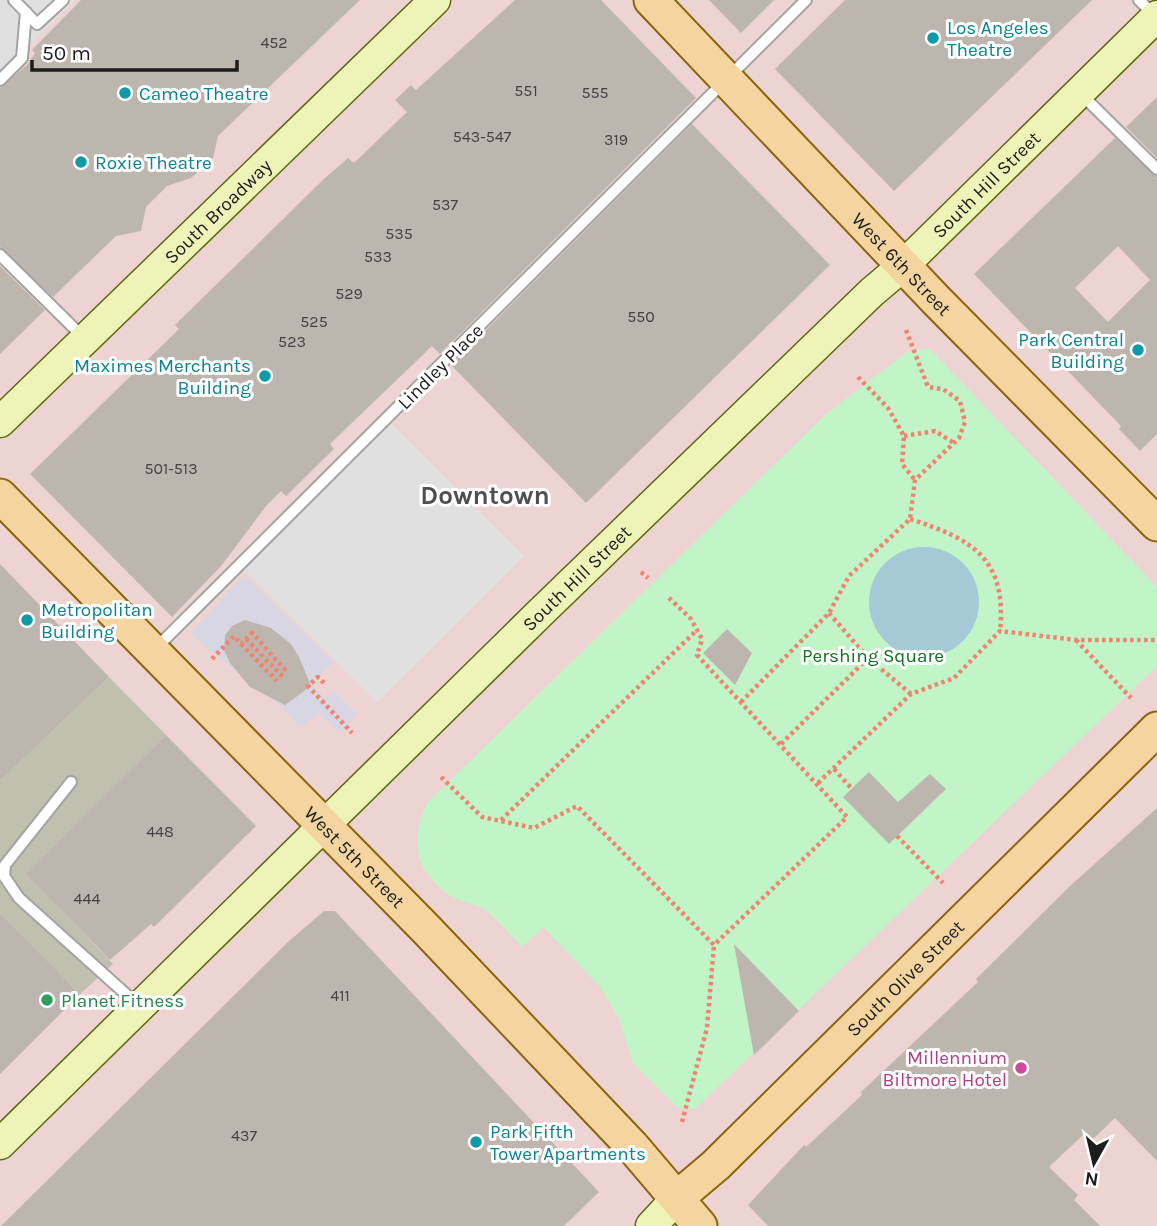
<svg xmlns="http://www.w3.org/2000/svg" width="1157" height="1226" font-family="Karla,sans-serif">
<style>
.commercial{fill:#edd4d2}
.construction{fill:#bfc0ae}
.park{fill:#c1f5c8}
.parking{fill:#e0e0e0}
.plaza{fill:#d7d6e2}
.water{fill:#a5c9d7}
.building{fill:#bcb6af;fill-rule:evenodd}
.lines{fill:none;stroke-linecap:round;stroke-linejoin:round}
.lane-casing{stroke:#a3a3a3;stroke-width:14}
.secondary-casing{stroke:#5a690c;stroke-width:33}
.primary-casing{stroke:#89660b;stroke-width:37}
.path{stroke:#ef8470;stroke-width:4.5;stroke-dasharray:3.5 3.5;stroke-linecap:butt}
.lane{stroke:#fff;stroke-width:10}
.secondary{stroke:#eef4b8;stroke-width:30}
.primary{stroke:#f4d49f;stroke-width:33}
.culture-dot{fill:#0f9aa8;stroke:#fff;stroke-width:2.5}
.leisure-dot{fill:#2e9e5b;stroke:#fff;stroke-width:2.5}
.hotel-dot{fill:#d1479c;stroke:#fff;stroke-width:2.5}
.labels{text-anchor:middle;stroke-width:6;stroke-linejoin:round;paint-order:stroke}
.number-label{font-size:16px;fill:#444241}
.culture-label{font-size:19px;fill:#0d838f;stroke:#fff;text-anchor:start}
.street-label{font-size:19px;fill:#1c1c1c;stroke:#fff}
.park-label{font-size:19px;fill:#137120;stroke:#fff}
.leisure-label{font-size:19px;fill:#27864d;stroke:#fff;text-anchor:start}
.hotel-label{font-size:19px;fill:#b23c85;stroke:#fff;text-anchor:end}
.district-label{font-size:26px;font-weight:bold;fill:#4f4f4f;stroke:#fff}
</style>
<rect width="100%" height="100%" fill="#eceae2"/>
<path class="commercial" d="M0 0H1157V1226H0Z"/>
<path class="construction" d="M109 677 166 735 27 874 113 964 80 994 0 913V781Z"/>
<path class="park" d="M929 348 1157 587V666L695 1109 678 1108 633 1063 619 1019 600 987 543 927 522 947C511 936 500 922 488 912 476 902 459 903 448 894 413 867 410 841 427 803L826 414 907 352Z"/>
<path class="parking" d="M0 0H74L75 1 0 74Z
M391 423 524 556 377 702 243 569Z"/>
<path class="plaza" d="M244 575 334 662 311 684 325 698 333 690 357 714 339 733 318 712 301 728 279 705 190 634Z"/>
<path class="water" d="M869 602a55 55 0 1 1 110 0a55 55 0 1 1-110 0Z"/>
<path class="building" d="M81 0H360L218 136 213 158 191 178 167 186 146 207 141 231 116 236 53 297 0 247V88L28 64 35 53 32 50Z
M515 0H601L696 98 440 354 432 346 330 444 334 449 286 496 281 491 266 506 222 565 172 617 30 474 179 329 175 325 324 179 348 158 354 163 407 112 395 100 411 85 416 90Z
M709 0H774L741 33Z
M845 0H1092L894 191 775 69Z
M1157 97V158L1126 127Z
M692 124 830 265 586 503 451 365Z
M1115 138 1157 177V434L1140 451 1119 429 1121 426 974 274ZM1118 246 1150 280 1108 322 1075 288Z
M0 266 45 310 0 354Z
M0 564 109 677 0 781Z
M245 620 271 628 291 644 299 657 311 686 285 705 250 687 230 663 224 650 225 635 232 626Z
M727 629 752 653 735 685 703 653Z
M166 735 256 826 154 927 151 924 110 960 26 874Z
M869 772 898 802 930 774 946 789 889 844 843 797Z
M1157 808V1161L1115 1118 1090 1142 1083 1135 1049 1167 1078 1195 1074 1200 1100 1226H768L748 1205 804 1145 806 1147 862 1095 861 1092 978 982 976 979 1070 886Z
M324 911H335L599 1192 564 1226H1L288 942Z
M0 913 80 994 0 1074Z
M734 944 799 1011 754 1055Z"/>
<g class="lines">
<defs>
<path id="lane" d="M14 0 37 24 63 0
M1139 0 1154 15
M0 80 22 58 26 12
M1082 95 1157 169
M0 255 83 337
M156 648 806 0
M71 782 5 865 4 876 19 898 138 1005"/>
<g id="secondary">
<path id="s1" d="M0 422 435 0"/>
<path id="s2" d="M0 1144 538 615 872 292 904 265 1157 16"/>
<path d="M651 1226 677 1198"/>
</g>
<g id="primary">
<path id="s3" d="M651 0 936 300 1157 524"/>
<path id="s4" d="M0 496 426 929 632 1146 700 1226"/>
<path id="s5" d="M677 1198 716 1165 1157 729"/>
</g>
</defs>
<use href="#lane" class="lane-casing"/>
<use href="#secondary" class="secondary-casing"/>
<use href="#primary" class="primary-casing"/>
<path class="path" d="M858 377 888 408 904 436 902 464 915 480
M904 436 935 431 954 443
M910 519C972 539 1007 558 1000 631
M641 572 648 578
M829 613 868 658 911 694
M246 639 283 677
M1076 640 1131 698
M241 644 277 681
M212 659 234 636 241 644 252 633 287 672
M324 683 318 677 308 686 352 733
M741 702 829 613 849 576 910 519 915 480 959 438 965 422 960 401 943 389 928 387 906 330
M781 744 868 658
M834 769 852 789
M441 777 482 817 534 828 577 806 714 945 847 817 697 655 702 639 691 619 667 596
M818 783 911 694 954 678 1000 631 1076 640H1157
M501 820 697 630
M897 836 943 883
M682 1122 707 1028 714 945"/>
<use href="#lane" class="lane"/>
<use href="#secondary" class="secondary"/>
<use href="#primary" class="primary"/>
</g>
<g class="culture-dot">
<circle cx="933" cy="38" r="7"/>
<circle cx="125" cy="93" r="7"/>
<circle cx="81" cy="162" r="7"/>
<circle cx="1138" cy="350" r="7"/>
<circle cx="265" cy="376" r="7"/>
<circle cx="27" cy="620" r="7"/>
<circle cx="476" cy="1142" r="7"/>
</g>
<circle class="leisure-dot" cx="47" cy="1000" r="7"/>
<circle class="hotel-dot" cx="1021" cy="1068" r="7"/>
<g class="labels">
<g class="number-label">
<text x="274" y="48">452</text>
<text x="526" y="96">551</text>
<text x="595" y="98">555</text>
<text x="482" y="142">543-547</text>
<text x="616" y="145">319</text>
<text x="445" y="210">537</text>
<text x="399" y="239">535</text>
<text x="378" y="262">533</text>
<text x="349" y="299">529</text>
<text x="641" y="322">550</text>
<text x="314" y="327">525</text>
<text x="292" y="347">523</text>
<text x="171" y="474">501-513</text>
<text x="160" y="837">448</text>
<text x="87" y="904">444</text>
<text x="340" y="1001">411</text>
<text x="244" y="1141">437</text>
</g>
<g class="culture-label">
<text x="947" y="34">Los Angeles<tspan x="947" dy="22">Theatre</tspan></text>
<text x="139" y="100">Cameo Theatre</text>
<text x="95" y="169">Roxie Theatre</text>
<text x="1124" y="346" text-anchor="end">Park Central<tspan x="1124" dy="22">Building</tspan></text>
<text x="251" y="372" text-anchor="end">Maximes Merchants<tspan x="251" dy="22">Building</tspan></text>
<text x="41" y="616">Metropolitan<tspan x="41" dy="22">Building</tspan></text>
<text x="490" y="1138">Park Fifth<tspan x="490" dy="22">Tower Apartments</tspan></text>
</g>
<g class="street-label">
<text dy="7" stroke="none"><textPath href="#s2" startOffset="1376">South Hill Street</textPath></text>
<text dy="7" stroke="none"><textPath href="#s1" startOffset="303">South Broadway</textPath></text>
<text dy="7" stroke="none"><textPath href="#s3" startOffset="364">West 6th Street</textPath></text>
<text transform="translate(440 366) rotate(-45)" y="7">Lindley Place</text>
<text dy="7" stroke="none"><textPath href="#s2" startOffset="808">South Hill Street</textPath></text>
<text dy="7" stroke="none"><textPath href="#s4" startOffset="506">West 5th Street</textPath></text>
<text dy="7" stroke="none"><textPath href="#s5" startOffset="317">South Olive Street</textPath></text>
</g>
<g class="park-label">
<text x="873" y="662">Pershing Square</text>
</g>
<g class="leisure-label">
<text x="61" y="1007">Planet Fitness</text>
</g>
<g class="hotel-label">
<text x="1007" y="1064">Millennium<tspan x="1007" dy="22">Biltmore Hotel</tspan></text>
</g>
<g class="district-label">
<text x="485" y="504">Downtown</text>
</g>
</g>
<g transform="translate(1094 1163) rotate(188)" stroke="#ffffff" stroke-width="5" paint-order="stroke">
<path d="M0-5L12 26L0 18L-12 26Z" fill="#1c1c1c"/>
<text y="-10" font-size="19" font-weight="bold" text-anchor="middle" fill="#1c1c1c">N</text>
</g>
<path d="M32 60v10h205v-10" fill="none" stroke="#1c1c1c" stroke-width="3.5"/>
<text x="42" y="60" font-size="21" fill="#1c1c1c" stroke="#ffffff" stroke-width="5" paint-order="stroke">50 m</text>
</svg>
